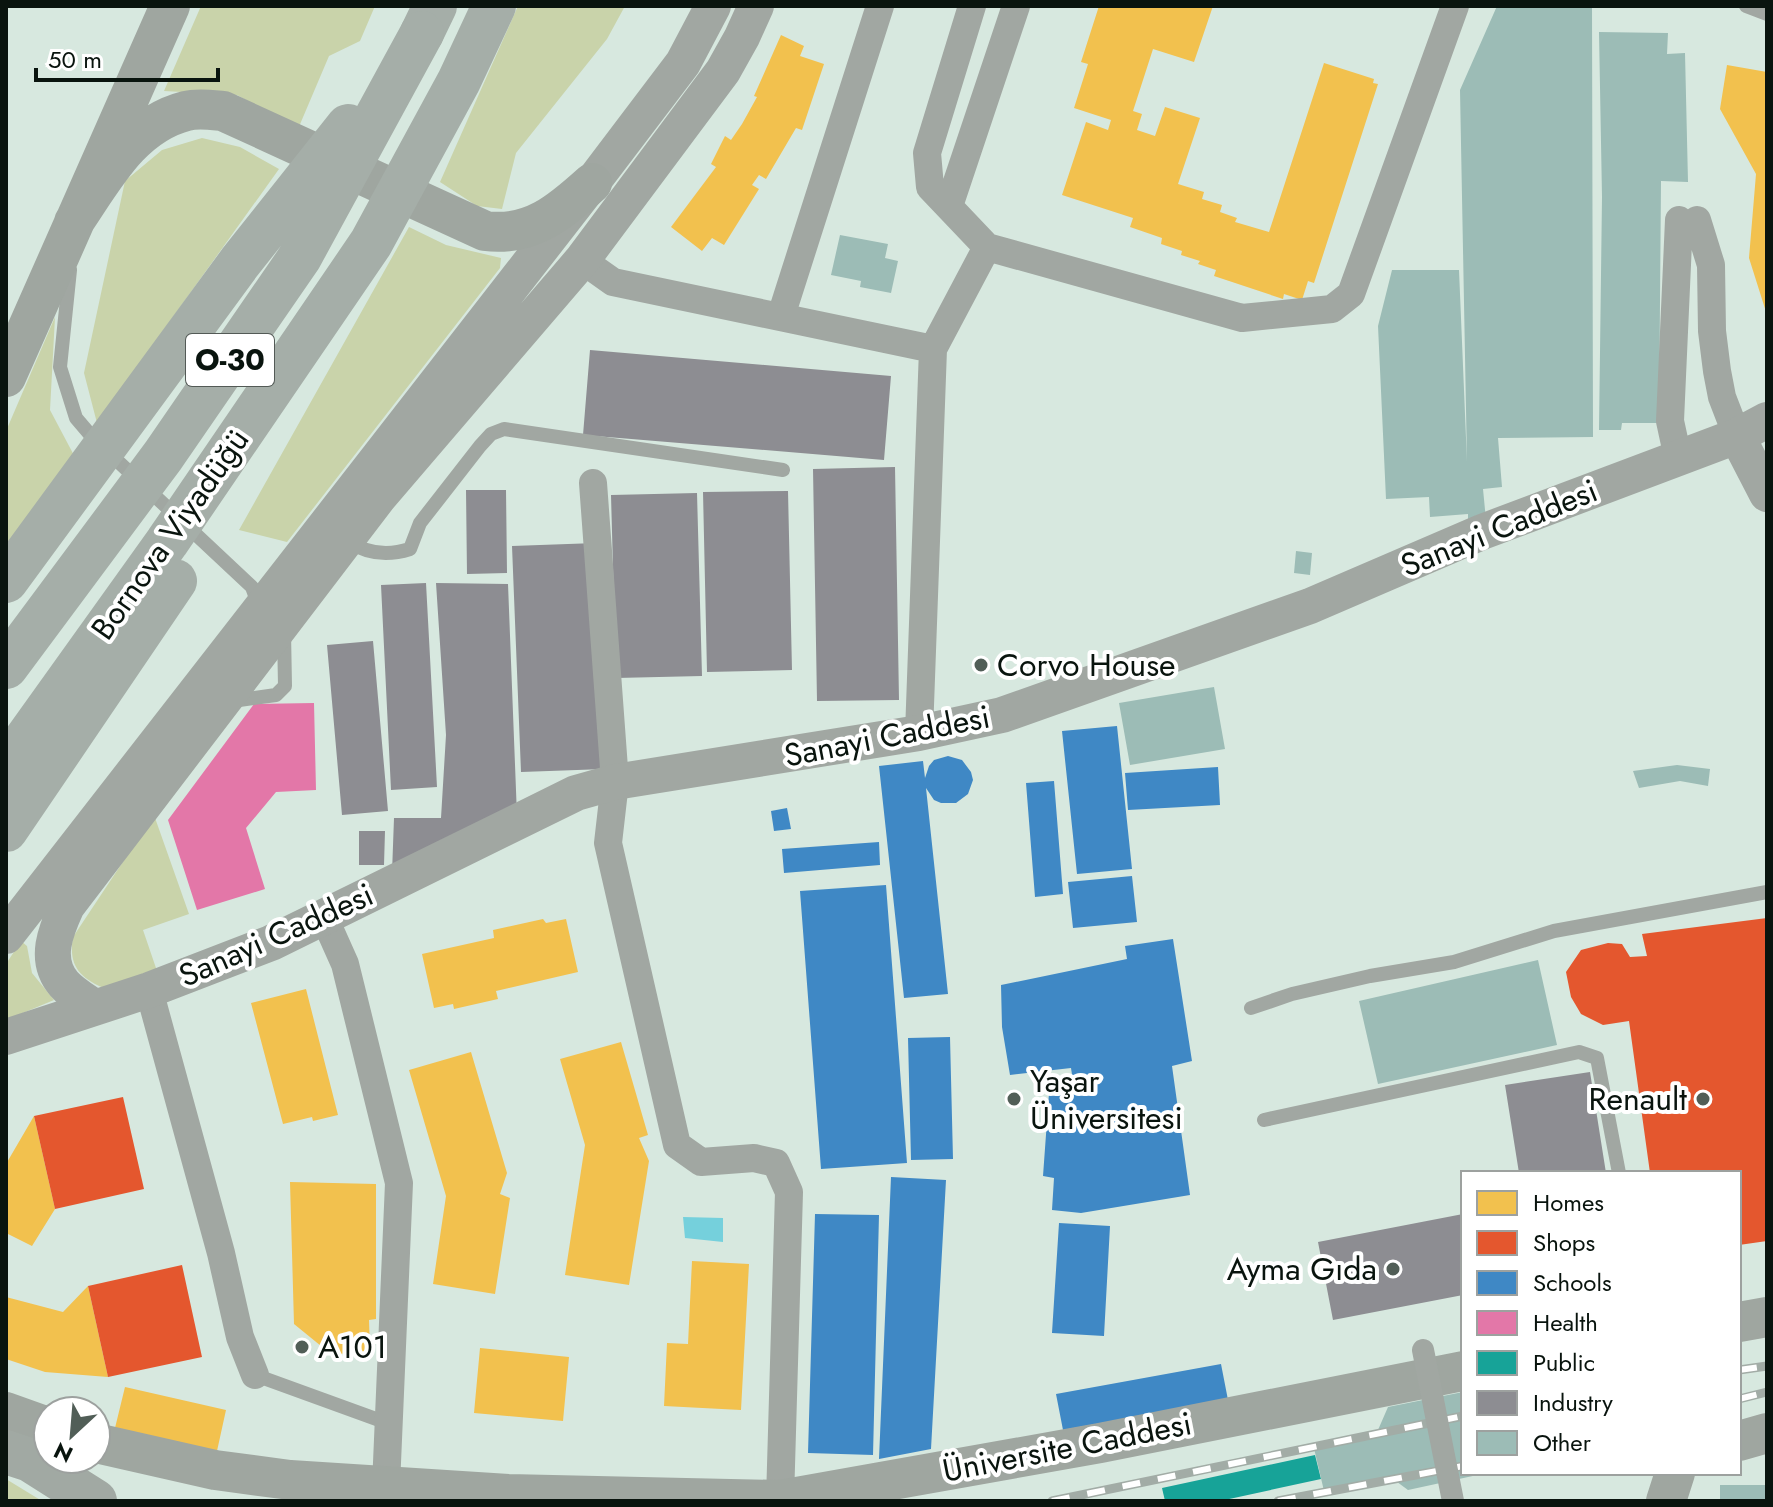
<svg xmlns="http://www.w3.org/2000/svg" width="1773" height="1507" font-family="Jost,sans-serif">
<style>
.green{fill:#c9d3aa}
.water{fill:#75d0dc}
.homes{fill:#f2c14e}
.shops{fill:#e4572e}
.schools{fill:#3f88c5}
.health{fill:#e377a8}
.public{fill:#17a398}
.industry{fill:#8d8d92}
.building{fill:#9cbcb6}
.lines{fill:none;stroke-linecap:round;stroke-linejoin:round}
.service{stroke:#a1a7a2;stroke-width:14}
.minor{stroke:#a1a7a2;stroke-width:28}
.tertiary{stroke:#a1a7a2;stroke-width:36}
.secondary{stroke:#9fa6a0;stroke-width:40}
.primary{stroke:#a1a9a3;stroke-width:44}
.motorway{stroke:#a5aea8;stroke-width:44}
.rail-casing{stroke:#a2aca6;stroke-width:9}
.rail{stroke:#fff;stroke-width:6;stroke-dasharray:18;stroke-linecap:butt}
.pedestrian-bridge{stroke:#a1a7a2;stroke-width:22}
.motorway-bridge{stroke:#a5aea8;stroke-width:44}
.poi-dot{fill:#515e57;stroke:#fff;stroke-width:3}
.labels{text-anchor:middle;stroke-width:8;stroke-linejoin:round;paint-order:stroke}
.shield{fill:#fff;stroke:#535a56;stroke-width:2}
.shield-label{font-size:30px;font-weight:bold;fill:#09140e}
.street-label{font-size:32px;fill:#09140e;stroke:#fff}
.poi-label{font-size:32px;fill:#09140e;stroke:#fff;text-anchor:start}
</style>
<rect width="100%" height="100%" fill="#d7e8df"/>
<path class="green" d="M201 6H375L360 41 329 56 298 129 237 95 164 91Z
M518 6H625L607 39 516 153 502 209 477 206 440 182Z
M202 138 240 147 279 169 97 423 84 373 125 181 162 150Z
M409 227 446 245 501 258 500 268 287 542 239 530Z
M55 317 50 410 77 461 6 558V431Z
M154 815 189 914 143 930 157 971 106 989C80 978 68 966 73 937Z
M21 941 27 946 32 973 54 1000 6 1020V964Z
M6 1479 42 1501H6Z"/>
<path class="water" d="M683 1217 723 1218V1242L685 1238Z"/>
<path class="homes" d="M1099 6H1213L1194 62 1153 49 1133 111 1142 114 1137 130 1155 136 1165 107 1200 118 1178 184 1204 192 1202 199 1222 205 1220 212 1237 218 1235 222 1269 232 1324 63 1374 79 1373 83 1378 84 1314 283 1308 281 1302 300 1284 294 1283 299 1214 276 1216 270 1198 264 1200 261 1181 255 1182 251 1161 244 1162 238 1130 227 1133 218 1062 195 1086 122 1108 130 1111 120 1074 108 1088 64 1081 62Z
M781 35 804 46 800 56 824 64 802 130 796 128 766 179 759 175 752 185 759 189 724 245 712 238 702 251 671 227 716 167 711 164 725 136 731 140 742 124 757 97 754 96Z
M1727 65 1767 72V315L1749 258 1756 174 1720 109Z
M543 919 546 923 566 919 578 972 496 991 498 999 454 1009 453 1004 434 1008 422 954 494 938 493 930Z
M306 989 338 1115 313 1121 312 1117 283 1124 251 1003Z
M621 1042 648 1135 639 1138 649 1161 629 1285 565 1275 585 1145 560 1059Z
M471 1052 507 1173 500 1194 510 1198 495 1294 433 1284 446 1196 409 1070Z
M34 1116 55 1209 32 1246 6 1233V1164Z
M290 1182 376 1184V1319L369 1320 370 1351 340 1354 321 1346 294 1324Z
M692 1261 749 1264 741 1410 664 1406 667 1343 688 1344Z
M88 1286 108 1377 45 1372 6 1359V1297L63 1312Z
M480 1348 569 1357 563 1421 474 1413Z
M125 1387 226 1410 217 1451 115 1428Z"/>
<path class="shops" d="M1767 918V1241L1739 1245V1173H1650L1629 1021 1603 1025 1581 1014 1571 997 1566 972 1581 950 1608 943 1622 944 1630 957 1647 956 1642 934Z
M123 1097 144 1189 55 1209 34 1116Z
M182 1265 202 1357 108 1377 88 1286Z"/>
<path class="schools" d="M1117 726 1132 869 1077 874 1062 731Z
M948 756 962 760 971 772 973 780 968 794 956 803H941L934 800 926 788 948 994 904 998 879 766 923 761 925 778 929 766 934 760Z
M1218 767 1220 805 1128 810 1125 773Z
M1054 781 1063 894 1035 897 1026 783Z
M787 808 791 829 774 831 771 811Z
M879 842 880 865 784 873 782 849Z
M1132 876 1137 922 1073 928 1068 882Z
M886 885 907 1163 821 1169 800 891Z
M1173 939 1192 1061 1172 1066 1190 1195 1081 1213 1052 1210 1054 1178 1043 1176 1049 1093 1075 1094 1071 1068 1010 1075 1002 1027 1001 985 1127 959 1125 946Z
M950 1037 953 1159 911 1160 908 1038Z
M891 1177 946 1180 931 1449 879 1459Z
M815 1214 879 1215 873 1455 808 1453Z
M1059 1223 1110 1226 1104 1336 1052 1333Z
M1221 1364 1228 1400 1063 1430 1056 1394Z"/>
<path class="health" d="M314 703 316 790 276 792 246 828 265 889 197 910 168 820 254 704Z"/>
<path class="public" d="M1315 1455 1321 1479 1220 1501H1165L1162 1488Z"/>
<path class="industry" d="M590 350 891 376 884 460 583 435Z
M895 467 899 700 817 701 813 469Z
M466 490H506L507 573 467 574Z
M788 491 792 670 707 672 703 492Z
M697 493 702 676 616 678 611 495Z
M596 543 605 769 521 772 512 546Z
M426 583 437 787 391 790 381 585Z
M436 583 508 584 517 816 392 873 394 818H441L446 735Z
M373 641 388 811 342 815 327 645Z
M359 831H385L384 865H359Z
M1590 1072 1606 1173H1519L1505 1085Z
M1463 1214V1295L1333 1320 1318 1242Z"/>
<path class="building" d="M1497 6H1592L1593 437 1498 438 1502 487 1483 489 1486 520 1468 523V514L1430 517 1429 497 1386 499 1378 326 1392 270H1459L1467 462 1460 90Z
M1599 32 1668 33 1667 54 1685 53 1688 182 1661 181 1659 423H1622L1621 430H1599L1602 197Z
M840 235 888 244 885 258 898 261 891 293 860 287 861 281 831 275Z
M1296 551 1312 553 1310 575 1294 573Z
M1214 687 1225 749 1130 765 1119 703Z
M1677 765 1710 769 1708 786 1680 781 1639 788 1633 771Z
M1538 960 1557 1045 1378 1084 1359 1001Z
M1463 1392V1473L1482 1474 1408 1490 1389 1476 1324 1491 1313 1444 1378 1430 1388 1407Z
M1720 1485H1767V1501H1720Z"/>
<g class="lines">
<path class="service" d="M1746 6 1767 14
M70 270 60 367 76 418 93 438 252 587 259 606
M348 541C367 554 388 556 410 549L420 523 480 446 491 434 504 429 783 470
M232 701 276 695 285 686 284 632
M1251 1008 1292 994 1370 976 1454 962 1554 931 1767 892
M1264 1120 1579 1052 1597 1058 1619 1173
M255 1375 390 1424"/>
<path class="minor" d="M972 6 927 153 930 187 987 247 1242 318 1332 309 1351 294 1455 6
M949 206 1016 6
M1697 220 1711 265 1712 331 1717 371 1722 397 1737 436
M582 260 613 282 933 349
M781 316 880 6
M1678 458 1670 421 1679 220
M593 483 615 782 608 843 677 1145 701 1162 754 1158 776 1163 789 1192 780 1500
M919 733 933 349 987 247
M324 917 345 964 399 1183 386 1486
M149 990 221 1253 240 1337 255 1375"/>
<path class="tertiary" d="M1737 436 1767 494
M6 936 592 183 683 63 713 6
M94 1007C84 1000 72 993 64 984 43 960 56 930 67 906L379 497 582 260 723 71 742 37 756 6
M6 1037 149 990 271 943 576 793 615 782 919 733 1002 715 1310 606 1482 532 1737 436 1767 420"/>
<path class="secondary" d="M74 222C104 178 131 125 186 111 198 108 211 110 223 111L485 231C531 237 560 212 592 183
M6 377 170 6
M1739 1322 1767 1317
M6 1412 48 1427
M1739 1441 1767 1433
M96 1443 215 1470 290 1480 508 1494 780 1500 1100 1443 1463 1371
M1666 1501 1675 1473"/>
<path class="primary" d="M6 1452 30 1460 95 1501"/>
<path class="motorway" d="M422 33 435 6"/>
<defs>
<path id="rail" d="M1739 1370 1767 1366
M1739 1399 1767 1392
M1052 1501 1463 1416
M1278 1501 1463 1466"/>
</defs>
<use href="#rail" class="rail-casing"/>
<use href="#rail" class="rail"/>
<path class="pedestrian-bridge" d="M1423 1350 1453 1501"/>
<path class="motorway-bridge" d="M6 581 240 262 348 126
M6 667 163 456 300 257 422 33
M6 767 167 542 371 243 459 81 494 6
M6 830 175 581"/>
</g>
<g class="poi-dot">
<circle cx="981" cy="665" r="8"/>
<circle cx="1014" cy="1099" r="8"/>
<circle cx="1703" cy="1099" r="8"/>
<circle cx="1393" cy="1269" r="8"/>
<circle cx="302" cy="1347" r="8"/>
</g>
<g class="labels">
<rect class="shield" x="186" y="334" width="88" height="52" rx="6"/>
<g class="shield-label">
<text x="230" y="370">O-30</text>
</g>
<g class="street-label">
<text transform="translate(1499 528) rotate(-22)" y="11">Sanayi Caddesi</text>
<text transform="translate(170 534) rotate(-55)" y="11">Bornova Viyadüğü</text>
<text transform="translate(887 736) rotate(-11)" y="11">Sanayi Caddesi</text>
<text transform="translate(276 935) rotate(-24)" y="11">Sanayi Caddesi</text>
<text transform="translate(1067 1447) rotate(-11)" y="11">Üniversite Caddesi</text>
</g>
<g class="poi-label">
<text x="997" y="676">Corvo House</text>
<text x="1030" y="1092">Yaşar<tspan x="1030" dy="37">Üniversitesi</tspan></text>
<text x="1687" y="1110" text-anchor="end">Renault</text>
<text x="1377" y="1280" text-anchor="end">Ayma Gıda</text>
<text x="318" y="1358">A101</text>
</g>
</g>
<rect width="1773" height="1507" fill="none" stroke="#09140e" stroke-width="16"/>
<rect x="1461" y="1171" width="280" height="304" fill="#ffffff" stroke="#9da19f" stroke-width="2"/>
<rect x="1477" y="1191" width="40" height="24" fill="#f2c14e" stroke="#9da19f" stroke-width="2"/>
<text x="1533" y="1211" font-size="24" fill="#09140e">Homes</text>
<rect x="1477" y="1231" width="40" height="24" fill="#e4572e" stroke="#9da19f" stroke-width="2"/>
<text x="1533" y="1251" font-size="24" fill="#09140e">Shops</text>
<rect x="1477" y="1271" width="40" height="24" fill="#3f88c5" stroke="#9da19f" stroke-width="2"/>
<text x="1533" y="1291" font-size="24" fill="#09140e">Schools</text>
<rect x="1477" y="1311" width="40" height="24" fill="#e377a8" stroke="#9da19f" stroke-width="2"/>
<text x="1533" y="1331" font-size="24" fill="#09140e">Health</text>
<rect x="1477" y="1351" width="40" height="24" fill="#17a398" stroke="#9da19f" stroke-width="2"/>
<text x="1533" y="1371" font-size="24" fill="#09140e">Public</text>
<rect x="1477" y="1391" width="40" height="24" fill="#8d8d92" stroke="#9da19f" stroke-width="2"/>
<text x="1533" y="1411" font-size="24" fill="#09140e">Industry</text>
<rect x="1477" y="1431" width="40" height="24" fill="#9cbcb6" stroke="#9da19f" stroke-width="2"/>
<text x="1533" y="1451" font-size="24" fill="#09140e">Other</text>
<g transform="translate(72 1435) rotate(206)"><circle r="38" fill="#ffffff" stroke="#9da19f" stroke-width="2"/>
<path d="M0-6L14 30L0 20L-14 30Z" fill="#515e57"/>
<text y="-12" font-size="22" font-weight="bold" text-anchor="middle" fill="#09140e">N</text>
</g>
<path d="M36 68v12h182v-12" fill="none" stroke="#09140e" stroke-width="4"/>
<text x="48" y="68" font-size="24" fill="#09140e" stroke="#ffffff" stroke-width="6" paint-order="stroke">50 m</text>
</svg>
